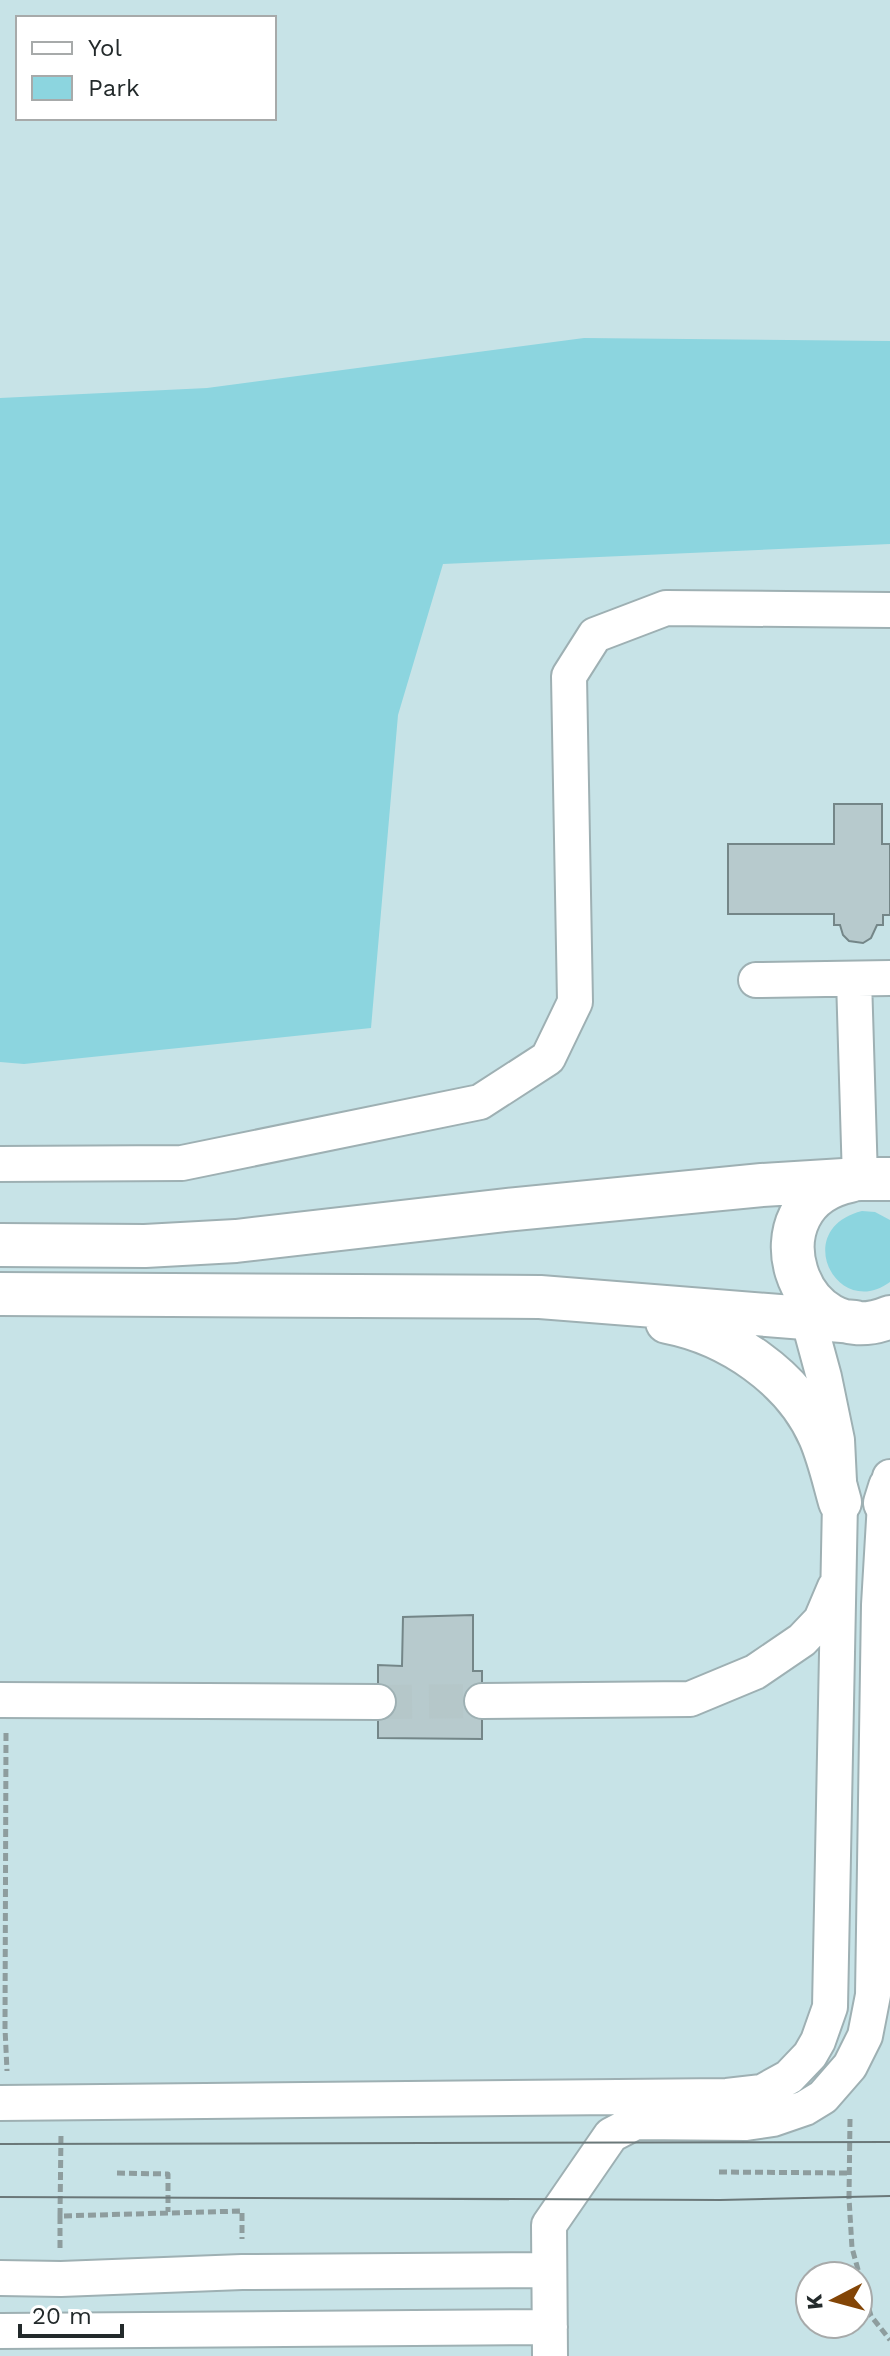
<svg xmlns="http://www.w3.org/2000/svg" width="890" height="2356" font-family="'Work Sans',sans-serif">
<style>
.built{fill:#c7e3e7;fill-rule:evenodd}
.green{fill:#8cd5df}
.building{fill:#b7cacd;stroke:#748688;stroke-width:2}
.lines{fill:none;stroke-linecap:round;stroke-linejoin:round}
.minor-tunnel{stroke:#b5c7c9;stroke-width:34;stroke-dasharray:34 17;stroke-linecap:butt}
.minor-casing{stroke:#9eb0b3;stroke-width:38}
.major-casing{stroke:#9eb0b3;stroke-width:46}
.path{stroke:#8e9d9e;stroke-width:5;stroke-dasharray:8 4;stroke-linecap:butt}
.minor{stroke:#fff;stroke-width:34}
.major{stroke:#fff;stroke-width:42}
.tram{stroke:#6b7879;stroke-width:2}
</style>
<rect width="100%" height="100%" fill="#daeef0"/>
<path class="built" d="M0 0H890V2356H0ZM18 18H274V118H18ZM810 2276H858V2324H810Z"/>
<path class="green" d="M584 338 890 341V544L443 564 398 715 371 1028 24 1064 0 1062V398L207 388Z
M862 1211 875 1212 890 1220V1282C837 1321 790 1229 862 1211Z"/>
<path class="building" d="M834 804H882V844H890V915H883V925H877L871 938 863 943 849 941 843 935 840 925H834V914H728V844H834Z
M473 1615V1671H482V1739L378 1738V1665L402 1666 403 1617Z"/>
<g class="lines">
<path class="minor-tunnel" d="M378 1702 482 1701"/>
<defs>
<path id="minor" d="M854 979 860 1179
M756 980 890 978
M0 1164 182 1163 480 1102 548 1058 575 1002 569 676 595 635 666 608 890 610
M0 1700 378 1702
M482 1701 690 1699 755 1672 802 1640 821 1620 835 1587
M0 2103 727 2096 762 2092 789 2077 810 2055 818 2041 830 2007 840 1502 837 1440 824 1377 802 1296
M0 2278 61 2279 242 2272 549 2270
M0 2331 550 2327
M550 2356 549 2225 611 2135 636 2122 746 2123 773 2119 805 2108 823 2097 850 2066 865 2036 873 1995 879 1605 885 1503 890 1477"/>
<path id="major" d="M850 1181C747 1202 797 1356 890 1317
M0 1245 145 1246 236 1241 506 1210 762 1185 860 1179H890
M0 1294 540 1297 855 1322
M667 1322C729 1334 794 1377 820 1437 829 1458 834 1481 840 1502
M885 1503 890 1487"/>
</defs>
<use href="#minor" class="minor-casing"/>
<use href="#major" class="major-casing"/>
<path class="path" d="M6 1733 5 2028 7 2071
M850 2119 849 2198 852 2248 871 2316 890 2340
M719 2172 850 2173
M117 2173 168 2174V2212
M60 2216 61 2134
M60 2248V2216L242 2211V2239"/>
<use href="#minor" class="minor"/>
<use href="#major" class="major"/>
<path class="tram" d="M0 2144 890 2142
M0 2197 720 2200 890 2196"/>
</g>
<rect x="16" y="16" width="260" height="104" fill="#ffffff" stroke="#a7aaaa" stroke-width="2"/>
<rect x="32" y="42" width="40" height="12" fill="#ffffff" stroke="#a7aaaa" stroke-width="2"/>
<text x="88" y="56" font-size="24" fill="#232a2b">Yol</text>
<rect x="32" y="76" width="40" height="24" fill="#8cd5df" stroke="#a7aaaa" stroke-width="2"/>
<text x="88" y="96" font-size="24" fill="#232a2b">Park</text>
<g transform="translate(834 2300) rotate(264)"><circle r="38" fill="#ffffff" stroke="#a7aaaa" stroke-width="2"/>
<path d="M0-6L14 30L0 20L-14 30Z" fill="#834506"/>
<text y="-12" font-size="22" font-weight="bold" text-anchor="middle" fill="#232a2b">K</text>
</g>
<path d="M20 2324v12h102v-12" fill="none" stroke="#232a2b" stroke-width="4"/>
<text x="32" y="2324" font-size="24" fill="#232a2b" stroke="#ffffff" stroke-width="6" paint-order="stroke">20 m</text>
</svg>
